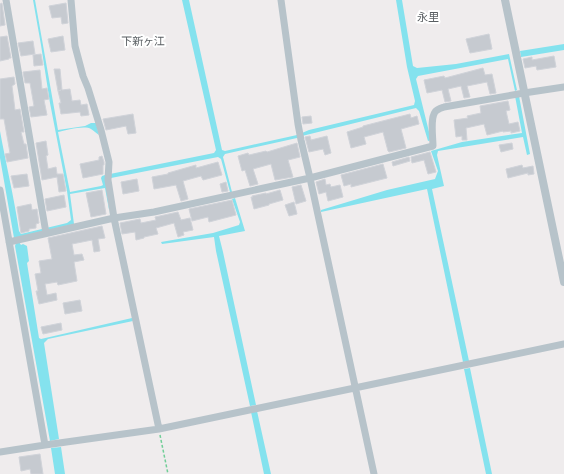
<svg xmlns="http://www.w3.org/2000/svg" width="564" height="474" font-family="'Source Sans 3','Noto Sans JP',sans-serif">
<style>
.water{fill:#84e2ee}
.building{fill:#c6cad0;stroke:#d0d3d9}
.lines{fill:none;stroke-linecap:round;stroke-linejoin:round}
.path{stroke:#70ce97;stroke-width:1.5;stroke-dasharray:3 2;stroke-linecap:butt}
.minor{stroke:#b7c3ca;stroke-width:7}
.tertiary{stroke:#b7c3ca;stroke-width:8}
.labels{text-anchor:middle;stroke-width:4;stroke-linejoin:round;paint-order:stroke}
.neighbourhood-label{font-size:11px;fill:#595e62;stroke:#fff}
</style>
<rect width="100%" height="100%" fill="#efeced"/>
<path class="water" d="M33 0H35L58 130 85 126 91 123H96L99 135C96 133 94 131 91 129 85 125 66 130 58 132L70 192 101 186 103 185 101 178 102 176 105 175 110 215 105 188 70 194 74 224 14 238 0 158V131C6 164 14 197 19 231L21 234 67 223 71 220 67 191 50 103 41 45Z
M182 0H189L222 150 225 151 297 135V138L225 154 223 157 232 192H230L221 159 218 157 111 178 110 174 214 153 216 150Z
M396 0H402L413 66 417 68 456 64 509 54 517 90 515 91 508 59 418 76 416 79 431 140 428 141 419 111 416 108 302 136V133L309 130 414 105 415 101 407 67Z
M564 44V50L521 57 520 51Z
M515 96H519L530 154 527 155 523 137 438 151 437 155 444 186 432 189 469 361 463 362 427 189 321 212V210L387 190 435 179 438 171 431 151 462 142 522 133Z
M235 198 245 231 219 236 223 252 256 405 250 406 216 251 214 237 162 244 161 242 213 233 239 225 240 222 232 199Z
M19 242 21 245 23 244 27 246 29 261 27 263 39 338 41 339 132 318 133 321 48 339 44 343 59 439 50 441 15 246 16 243Z
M470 368 492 474H486L464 369Z
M257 411 271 474H264L251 412Z
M61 447 65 474H55L51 448Z"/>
<path class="building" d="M2 3 5 25 0 26V4Z
M66 3 68 23 62 24 61 17 52 18 49 6Z
M489 34 492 49 470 53 466 39Z
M7 36 11 58H9V59L0 61V37Z
M63 36 65 50 51 52 48 39Z
M33 41 35 54 21 56 18 43Z
M41 54 43 65 34 66 33 55Z
M554 56 556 67 537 70 536 66 525 68 523 59 532 57V60Z
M483 68 485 75 492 74 496 93 490 94 487 82 467 86 470 97 464 98 461 86 448 89 451 101 445 102 442 90 427 93 424 80 444 76 445 78Z
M54 69H60L62 90 70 89 72 101 80 100 81 105 87 104 89 115 81 116 80 112 61 114 59 103H61L58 91 61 90 58 91Z
M40 70 42 89 47 88 49 99 44 100 47 115 31 117 29 107 34 106 30 83H25L23 72Z
M14 77 15 84 12 86 15 110 20 109 24 132H21L24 144H26L28 158 7 162 5 154 10 153 4 119H0V79Z
M508 101 510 110 506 111 509 124 518 122 520 131 511 133V131L503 132V131L487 135 484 124 466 128 467 140H462V136L456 137 454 120 468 118 467 116 481 113 480 106Z
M133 114 136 133 128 134 126 126 106 130 103 119Z
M410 114 411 118 417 116 419 124 401 129 406 148 389 152 388 151 383 132 364 137 366 144 351 148 347 132 363 127V126Z
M311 116 312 123 303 124 302 117Z
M310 136 311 140 327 136 331 153 325 155 323 149 309 152 305 137Z
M46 141 48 155 46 156 48 169 56 167 57 174H63L66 191 59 192 57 177 42 180 36 143Z
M297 143 300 157 288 160 293 177 275 180 271 164 253 169 258 184 250 186 245 170 242 171 238 156 248 153 249 155 266 151 267 152Z
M512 143 513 149 501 152 499 145Z
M430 152 436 172 428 174 424 160 412 163 411 157Z
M102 156 104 162V165H103V174L83 178 80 164 99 160V157Z
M409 157 410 161 393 166 392 162Z
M218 162 222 175 203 180 201 176 183 181 188 199 181 201 176 185 154 189 152 177 168 174V173L196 165V168Z
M383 164 387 178 351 187V184L344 186 341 175Z
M522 165 523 168 533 166 534 174 528 175V173L508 178 506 169Z
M27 174 29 186 14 188 11 176Z
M137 179 139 191 123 194 121 182Z
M325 179 326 185 330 184 331 187 340 185 343 197 328 201 326 192 319 194 316 182Z
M226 182 228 191 222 192 220 184Z
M301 185 306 201 296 204 292 187Z
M102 190 106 214 91 217 86 193Z
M280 190 283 200 269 204V205L254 209 251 197H253L252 196 266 193V194Z
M64 195 66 207 47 211 45 199Z
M232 200 236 215 209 222 208 217 192 221 189 209Z
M294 202 297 214 289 216 285 205Z
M31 204 32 210 37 209 39 223 36 224V228L29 229V231L21 233 17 207Z
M178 212 181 220 190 218 193 230 183 232 184 235 178 237 174 223 156 228 158 234 144 237V238L136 240 135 232 122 234 120 223 140 219 141 223 156 220 155 217Z
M102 226 105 238 98 239 100 251 94 252 92 240 72 244 74 255 82 254 84 260 74 262 77 281 58 285 57 282 45 284 47 295 56 293 57 300 39 304 36 291H38L35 274 41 273 39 261 52 259 48 238Z
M80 300 82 311 65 314 63 303Z
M61 323 62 330 43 334 41 327Z
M40 454 43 474H31L30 469 21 471 19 457Z"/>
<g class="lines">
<path class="path" d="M160 435 168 474"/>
<path class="minor" d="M6 0 46 233
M71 0 75 46 83 76 88 88 101 130 109 162 108 180 114 218 159 429
M281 0 298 124 301 140 310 178 374 474
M0 190 45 445
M9 242 114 218 154 212 310 178 433 146C433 137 430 119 435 112 437 109 441 108 444 107L524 93 564 87
M0 452 45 445 159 429 564 344"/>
<path class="tertiary" d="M505 0 564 282"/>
</g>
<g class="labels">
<g class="neighbourhood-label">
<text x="428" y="21">永里</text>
<text x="143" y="45">下新ヶ江</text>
</g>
</g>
</svg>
